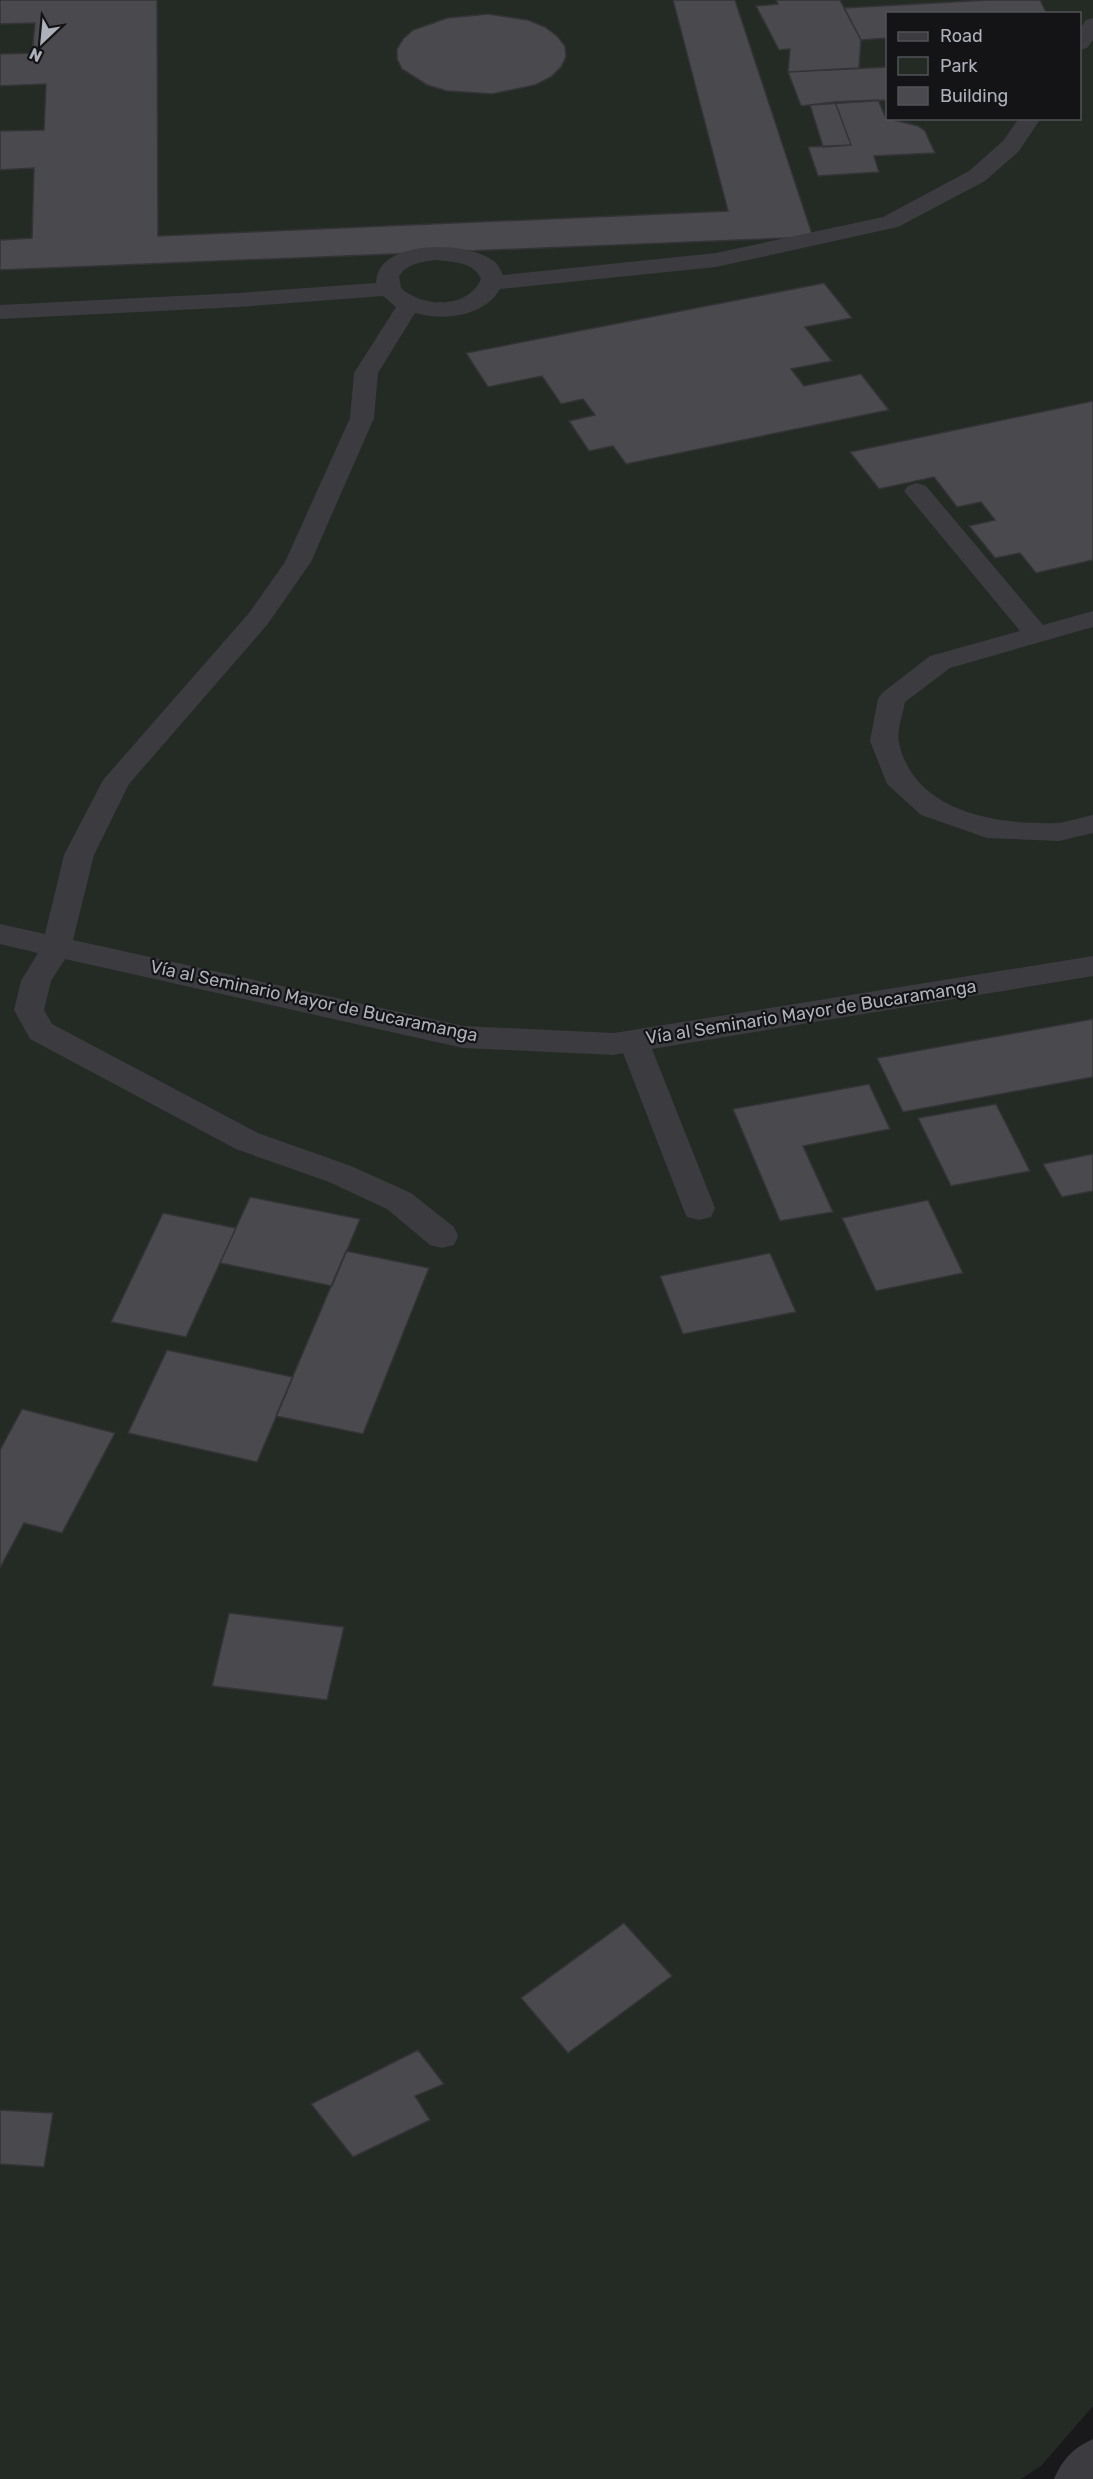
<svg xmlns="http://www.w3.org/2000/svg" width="1093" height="2479" font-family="Rubik,sans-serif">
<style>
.green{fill:#242b25;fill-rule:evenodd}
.building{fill:#49494e;stroke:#343437;stroke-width:1.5}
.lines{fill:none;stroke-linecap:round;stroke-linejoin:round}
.minor{fill:#3b3b40;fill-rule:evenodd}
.labels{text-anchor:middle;stroke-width:4.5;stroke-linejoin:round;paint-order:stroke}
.street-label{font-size:18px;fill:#adb1ba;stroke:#141416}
</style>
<rect width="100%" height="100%" fill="#19191b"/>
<path class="green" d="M0 0H1093V2406L1041 2466 1021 2479H0ZM888 14H1080V118H888Z"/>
<path class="building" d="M0 0H157L158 236 728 211 673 0H735L813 237 0 270V240L32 238 34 168 0 170V131L44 130 46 84 0 86V54L32 53 35 23 0 24Z
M776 0H840L861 40 859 68 788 72 790 49 779 50 756 6 778 4Z
M988 0H1040L1047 14H888V38L861 40 844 8Z
M488 14 528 20 545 27 557 36 565 46 566 57 561 67 551 77 535 85 492 94 447 91 427 85 402 69 397 59V49L403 39 413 30 447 18Z
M888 67V100L810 105 801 106 788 72Z
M878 100 886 118 918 126 925 131 935 153 874 156 879 172 818 176 808 147 851 145 835 102Z
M835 102 851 145 823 147 810 105Z
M824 283 852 318 805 327 832 361 791 369 804 386 861 374 889 410 626 464 613 446 589 451 569 421 595 415 583 399 561 404 542 376 488 387 466 353Z
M1093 401V560L1036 573 1020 553 995 558 969 526 995 520 981 502 957 507 934 477 879 489 850 452Z
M1093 1019V1077L903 1112 877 1058Z
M869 1084 890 1129 803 1146 833 1212 780 1221 733 1109Z
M996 1104 1030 1171 951 1186 918 1118Z
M1093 1154V1191L1062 1197 1043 1164Z
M250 1197 360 1219 332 1286 220 1263Z
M928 1200 963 1273 876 1291 842 1218Z
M163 1213 236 1228 186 1337 111 1322Z
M346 1251 429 1268 363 1434 276 1416Z
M770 1253 796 1312 683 1334 660 1276Z
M167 1350 293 1377 257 1462 128 1433Z
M22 1409 115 1433 62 1533 24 1523 0 1568V1450Z
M229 1613 344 1627 327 1700 212 1686Z
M624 1923 672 1976 568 2053 521 1998Z
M418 2050 444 2084 415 2096 430 2120 353 2157 311 2104Z
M0 2110 53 2113 44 2167 0 2164Z"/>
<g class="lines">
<path class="minor" d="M1093 18V40L1087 48 1080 50V29L1086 20Z
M1019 118H1041L1019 151 985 181 898 227 716 267 500 289C484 317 443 321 415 313L378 373 374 418 311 562 267 625 129 784 94 855 73 940 463 1026 614 1033 1093 956V976L652 1049 715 1208 711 1217 699 1220 687 1217 683 1208 623 1053 614 1055 463 1048 65 959 51 981 44 1010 52 1024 258 1133 351 1166 411 1193 454 1227 458 1236 454 1245 442 1248 430 1245 387 1209 329 1182 236 1149 30 1039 14 1010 21 981 38 953 0 944V924L45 934 64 855 103 780 249 613 285 562 350 418 354 373 396 307 383 296 238 307 0 319V305L238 293 376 283C376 238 472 240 496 263 499 266 501 271 503 275L716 253 883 217 969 171 1003 141ZM436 260C453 262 474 262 481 279 468 309 423 308 401 288L399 276C408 263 422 262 436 260Z
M917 483 926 486 1043 625 1093 611V627L950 668 905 702C903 714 896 732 899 743 914 812 997 825 1057 823 1069 822 1081 817 1093 815V833L1059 841 987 838 921 815 887 784 870 741 878 699 882 693 930 656 1020 631 904 491 908 486Z
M1093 2439V2479H1054C1063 2459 1073 2448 1093 2439Z"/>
</g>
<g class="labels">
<g class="street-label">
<text transform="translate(314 1001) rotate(12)" y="6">Vía al Seminario Mayor de Bucaramanga</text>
<text transform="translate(811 1012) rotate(-9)" y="6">Vía al Seminario Mayor de Bucaramanga</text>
</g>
</g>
<rect x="886" y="12" width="195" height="108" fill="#141416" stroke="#515358" stroke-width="1.5"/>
<rect x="898" y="32" width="30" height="9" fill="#3b3b40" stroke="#515358" stroke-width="1.5"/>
<text x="940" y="42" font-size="18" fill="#adb1ba">Road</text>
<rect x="898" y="57" width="30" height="18" fill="#242b25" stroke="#515358" stroke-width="1.5"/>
<text x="940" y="72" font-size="18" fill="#adb1ba">Park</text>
<rect x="898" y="87" width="30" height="18" fill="#49494e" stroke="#515358" stroke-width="1.5"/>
<text x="940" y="102" font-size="18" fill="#adb1ba">Building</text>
<g transform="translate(42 42) rotate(206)" stroke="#141416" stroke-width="4.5" paint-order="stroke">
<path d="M0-4.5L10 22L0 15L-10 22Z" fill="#adb1ba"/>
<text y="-9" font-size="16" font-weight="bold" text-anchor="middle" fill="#adb1ba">N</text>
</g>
</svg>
